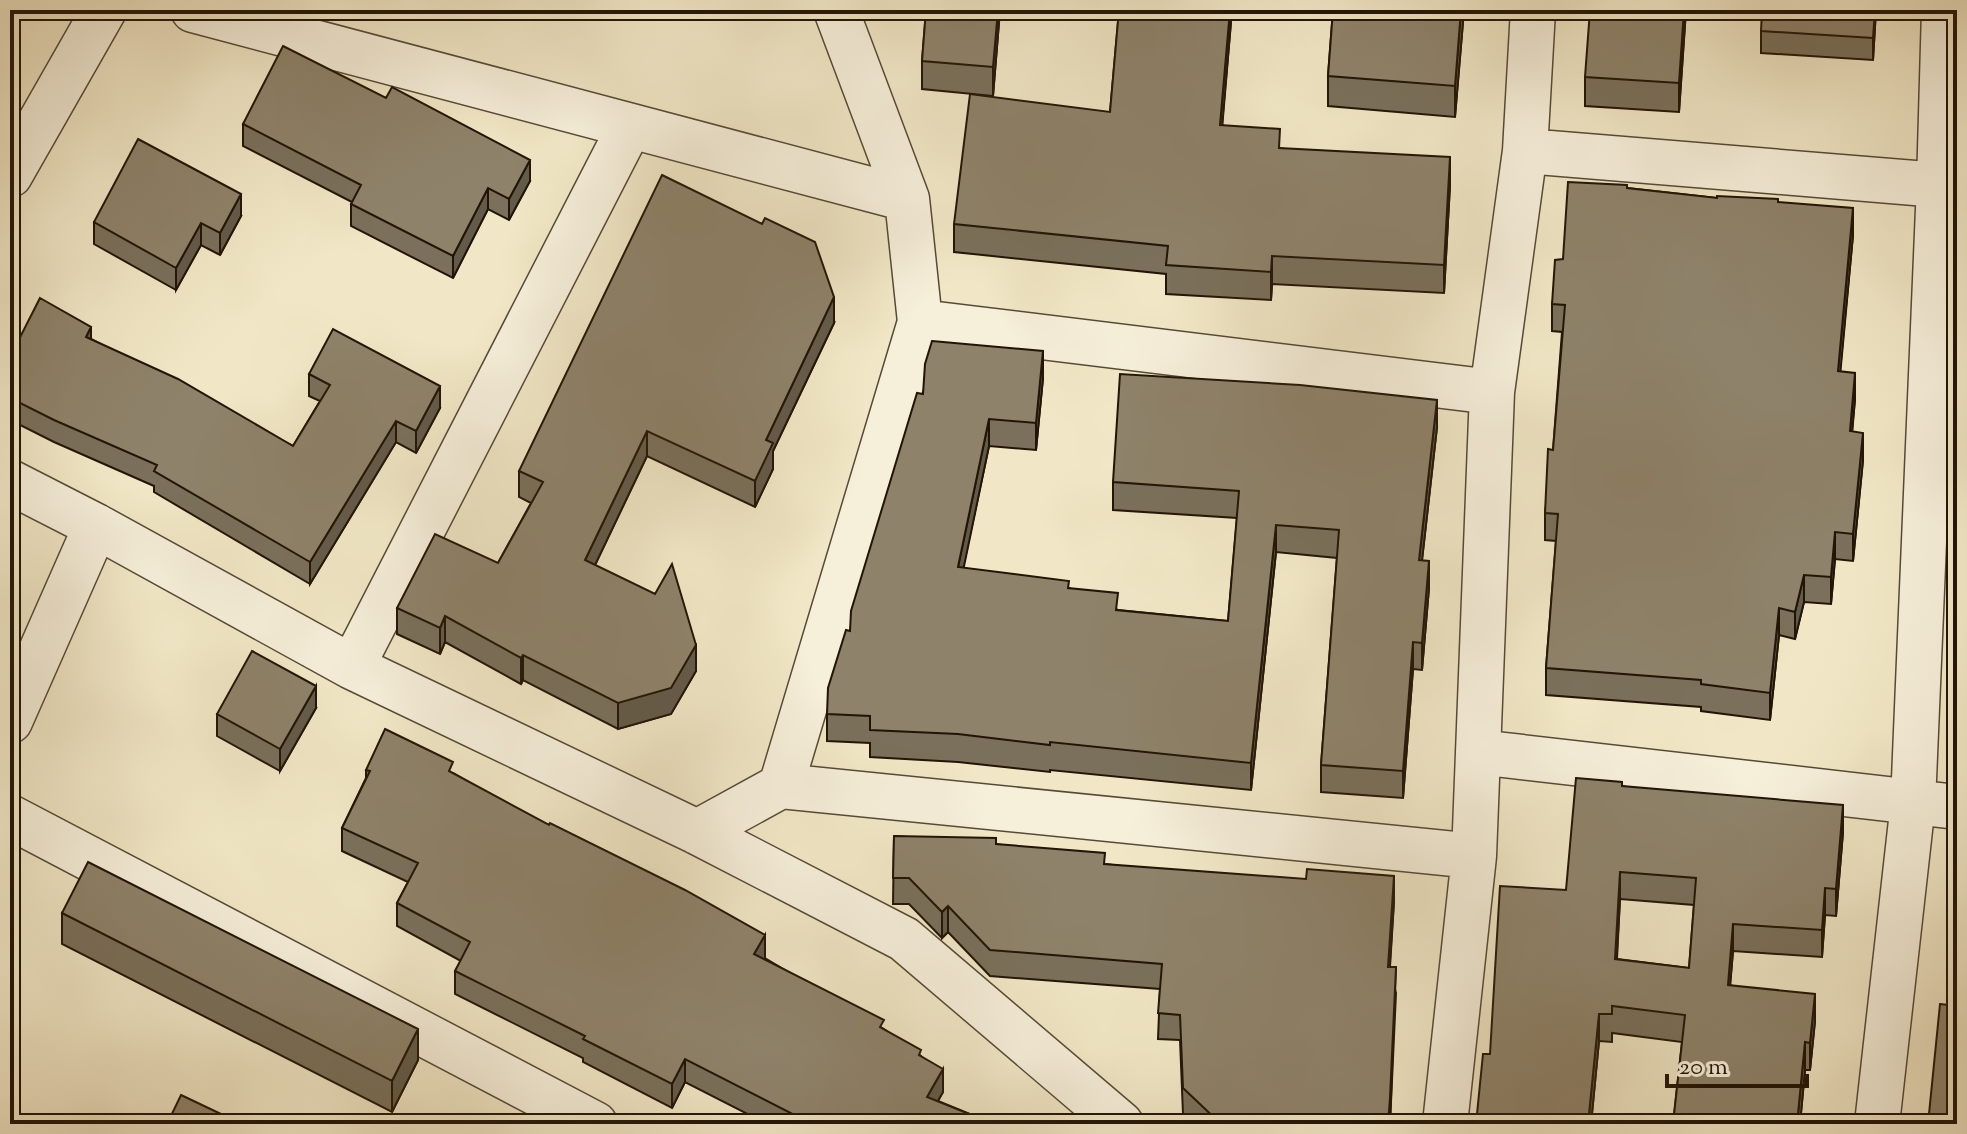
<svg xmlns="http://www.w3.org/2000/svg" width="1967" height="1134" font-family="'Sorts Mill Goudy',serif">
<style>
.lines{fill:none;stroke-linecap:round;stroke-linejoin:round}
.minor-casing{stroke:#564a37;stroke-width:47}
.minor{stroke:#f6efda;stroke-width:44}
.wall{fill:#7a705b;stroke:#221507;stroke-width:2;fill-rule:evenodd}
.shaded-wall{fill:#635b4a;stroke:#221507;stroke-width:2}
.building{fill:#8e826a;stroke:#221507;stroke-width:2;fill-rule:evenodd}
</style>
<rect width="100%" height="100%" fill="#f1e7c6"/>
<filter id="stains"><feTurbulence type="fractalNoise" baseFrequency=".0025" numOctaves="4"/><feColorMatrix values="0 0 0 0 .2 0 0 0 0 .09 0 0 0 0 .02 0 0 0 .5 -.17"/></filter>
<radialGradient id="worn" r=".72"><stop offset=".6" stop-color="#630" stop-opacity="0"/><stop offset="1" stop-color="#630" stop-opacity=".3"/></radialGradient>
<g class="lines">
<defs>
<path id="minor" d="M193 10 907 199 920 322 781 786
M836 10 907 199
M1525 151 1939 185
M10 175 104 10
M920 322 1492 392
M10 482 96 526 352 667 697 832 904 939 1121 1124
M352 667 630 126
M10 721 96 526
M1478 752 1957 807
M10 817 595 1124
M697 832 781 786 1474 856
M1445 1124 1474 856 1492 392 1525 151 1533 10
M1877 1124 1913 803 1939 185 1944 10"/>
</defs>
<use href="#minor" class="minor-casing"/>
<use href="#minor" class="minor"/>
</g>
<path class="wall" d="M926 10H1000L993 96 922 89V61Z
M1119 10H1232L1222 125 1280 148 1450 185 1444 293 1272 284 1271 300 1166 294V274L954 252V224L1110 112Z
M1333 10H1464L1455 117 1328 106V76Z
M1686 10 1679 112 1585 106V77Z
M1876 10 1873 60 1761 53V31Z
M243 124 530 181 509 220 488 209 453 278 351 226V204L352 202 243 146Z
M1627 188 1717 198 1778 202 1853 235 1840 371 1855 399 1852 431 1863 460 1853 561 1835 559 1831 604 1804 602 1795 639 1779 635 1770 720 1701 711V707L1546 695V668L1556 541 1545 540V513L1553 450 1562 332 1552 331V304L1563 259Z
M241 216 220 255 201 245 176 290 94 244V222Z
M834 323 773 451V469L755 507 647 456 595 565 696 671 671 714 618 729 523 680 521 684 445 642 440 654 397 634V608L498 563 531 503 519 497V471Z
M91 339 293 446 320 401 309 396V374L440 408 416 453 396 442 310 584 154 492V486L54 442 10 420V357Z
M1043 378 1036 450 989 446 963 568 1069 588 1118 610 1228 621 1237 518 1113 510V482L1437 427 1422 560 1429 588 1422 670 1413 669 1403 798 1321 792V765L1337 558 1276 552 1251 790 1050 770V772L958 762 870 757V743L827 741V714L850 631 923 394Z
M316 708 280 771 217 736V714Z
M366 770 453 773 884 1029 921 1056 943 1092 938 1101 994 1124H767L685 1082 672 1108 583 1062V1058L455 994V971L461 961 397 926V903L408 882 342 851V828L366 778Z
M1622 786 1843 832 1836 916 1825 915 1822 957 1733 951 1730 985 1815 1021 1810 1070H1805L1800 1124H1673L1682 1042 1612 1033V1042L1599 1041 1591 1124H1476L1490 1054 1566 890ZM1620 899 1694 905 1689 968 1617 959Z
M894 836 996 844 1105 864 1394 901 1390 967 1396 993 1390 1124H1194L1183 1114 1180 1040 1158 1039 1160 989 990 976 948 932 942 938 909 904H893Z
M62 913 418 1060 392 1112 62 944Z"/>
<path class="shaded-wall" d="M998 10H1000L993 96V67Z
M1230 10H1232L1220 153V125Z
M1461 10H1464L1455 117V86Z
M1684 10H1686L1679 112V83Z
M1875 10H1876L1873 60V38Z
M1450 157V185L1444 293V265Z
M530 160V181L509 220V199Z
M488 188V209L453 278V256Z
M241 194V216L220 255V233Z
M1853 208V235L1838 398V371Z
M201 223V245L176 290V268Z
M1272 256V284L1271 300V272Z
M834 297V323L773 451V469L755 507V481L766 440Z
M91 327V349L86 337Z
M1043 351V378L1036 450V423Z
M1855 373V399L1850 458V431Z
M440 386V408L416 453V431Z
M1437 400V427L1419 587V560Z
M989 419V446L958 595V567Z
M396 421V442L310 584V562Z
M647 431V456L585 586V560Z
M1863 433V460L1853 561V534Z
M1276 525V552L1251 790V763Z
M1835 532V559L1831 604V577Z
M15 561V586L10 598V572Z
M1429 561V588L1422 670V643Z
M1804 575V602L1795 639V612Z
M1779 608V635L1770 720V693Z
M445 616V642L440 654V628Z
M1413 642V669L1403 798V771Z
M696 645V671L671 714 618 729V703Z
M523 655V680L521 684V658Z
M316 686V708L280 771V749Z
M1843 805V832L1836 916V889Z
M1620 872V899L1615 986V959Z
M1394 876V901L1388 992V967Z
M1825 888V915L1822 957V930Z
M948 906V932L942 938V912Z
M1733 924V951L1728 1012V985Z
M765 935V958L754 977V954Z
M1396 967 1390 1124H1388Z
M1815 994V1021L1810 1070V1043Z
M1599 1014V1041L1591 1124H1588Z
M418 1029V1060L392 1112V1081Z
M1805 1042V1070L1800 1124H1797Z
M685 1059V1082L672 1108V1084Z
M943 1069V1092L927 1120V1097Z"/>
<path class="building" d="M926 10H998L993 67 922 61Z
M1119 10H1230L1220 125 1280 129 1279 148 1450 157 1444 265 1272 256 1271 272 1166 265 1168 246 954 224 970 94 1110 112Z
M1333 10H1461L1455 86 1328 76Z
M1590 10H1684L1679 83 1585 77Z
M1762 10H1875L1873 38 1761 31Z
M283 46 386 98 392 87 530 160 509 199 488 188 453 256 351 204 361 185 243 124Z
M138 139 241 194 220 233 201 223 176 268 94 222Z
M662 175 762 224 765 218 815 242 834 297 766 440 773 443 755 481 647 431 585 560 655 594 672 564 696 645 671 688 618 703 523 655 521 658 445 616 440 628 397 608 435 534 498 563 543 482 519 471Z
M1568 182 1627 185V188L1717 198V196L1778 199V202L1853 208 1838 371 1855 373 1850 431 1863 433 1853 534 1835 532 1831 577 1804 575 1795 612 1779 608 1770 693 1701 684V680L1546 668 1558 514 1545 513 1548 449 1553 450 1565 305 1552 304 1555 260 1563 259Z
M40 298 91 327 86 337 178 379 293 446 330 385 309 374 333 329 440 386 416 431 396 421 310 562 154 471 157 465 54 420 10 398V357Z
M932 341 1043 351 1036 423 989 419 958 567 1069 581 1068 588 1118 593 1116 610 1228 621 1239 491 1113 482 1120 374 1300 385 1437 400 1419 560 1429 561 1422 643 1413 642 1403 771 1321 765 1339 530 1276 525 1251 763 1050 742V745L958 734 870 730V716L827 714 828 688 846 630 850 631 851 611 917 393 923 394 925 364Z
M10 558 15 561 10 572Z
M252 651 316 686 280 749 217 714Z
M385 729 453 762 449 771 549 825 550 823 685 890 765 935 754 954 884 1020 880 1027 921 1050 919 1055 943 1069 927 1097 994 1124H812L685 1059 672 1084 583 1039 585 1036 455 971 470 942 397 903 418 863 342 828 370 771 366 770Z
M1576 778 1622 782V786L1843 805 1836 889 1825 888 1822 930 1733 924 1728 985 1815 994 1810 1043 1805 1042 1797 1124H1673L1685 1015 1612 1006V1014H1599L1588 1124H1476L1483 1054H1490L1500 886 1566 890ZM1620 872 1696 878 1689 968 1615 959Z
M894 836 996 838V844L1105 853 1104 864 1306 879 1307 869 1394 876 1388 967H1396L1390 1098 1388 1124H1221L1183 1088 1180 1015 1158 1013 1162 964 990 950 948 906 942 912 909 878H893Z
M88 862 418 1029 392 1081 62 913Z
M1940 1004 1957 1006V1124H1928Z
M181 1095 242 1124H167Z"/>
<rect width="1967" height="1134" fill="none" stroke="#f1e7c6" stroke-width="40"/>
<rect x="12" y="12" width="1943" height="1110" fill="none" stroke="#221507" stroke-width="4"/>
<rect x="20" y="20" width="1927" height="1094" fill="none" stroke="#221507" stroke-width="2"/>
<path d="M1667 1074v12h140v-12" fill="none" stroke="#221507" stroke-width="4"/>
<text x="1679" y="1074" font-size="24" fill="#221507" stroke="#f6efda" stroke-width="6" paint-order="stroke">20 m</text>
<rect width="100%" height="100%" filter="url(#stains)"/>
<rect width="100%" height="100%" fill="url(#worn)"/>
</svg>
